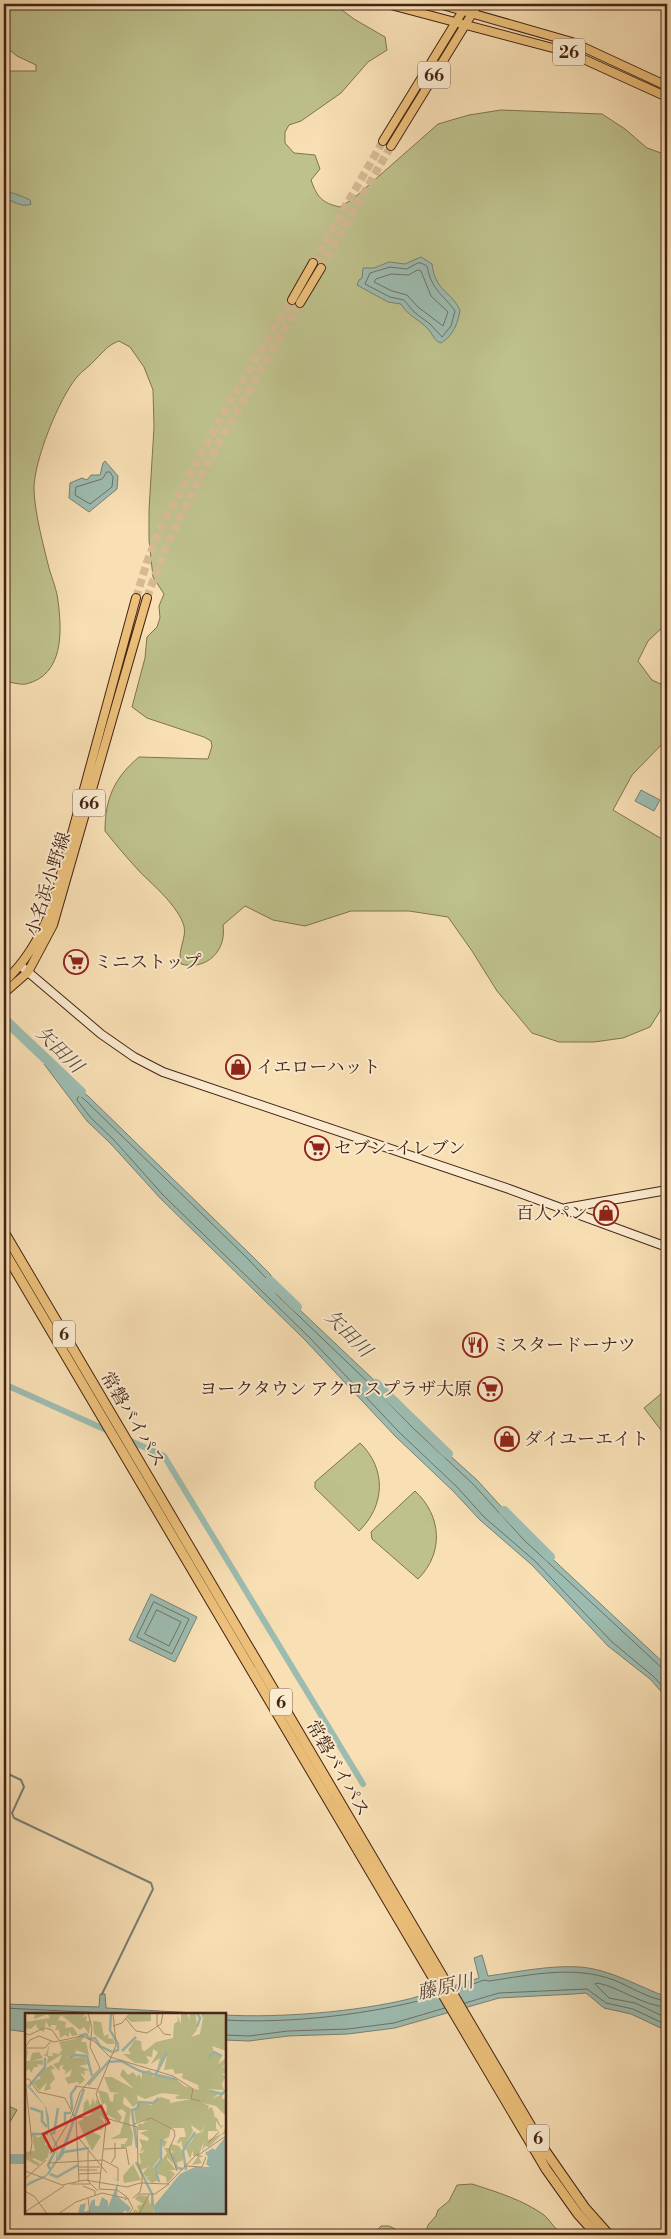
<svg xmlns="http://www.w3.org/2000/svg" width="671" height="2239" font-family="'Libre Bodoni','Noto Serif JP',serif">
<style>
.green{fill:#bec18c;stroke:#817250}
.water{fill:#9dbcb1;stroke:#797f73}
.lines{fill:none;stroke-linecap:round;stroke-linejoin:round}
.shore{stroke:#707063;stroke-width:1}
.stream{stroke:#797f73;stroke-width:2}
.canal{stroke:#9dbcb1;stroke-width:6}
.river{stroke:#9dbcb1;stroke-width:10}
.primary-tunnel{stroke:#d4b994;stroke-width:8;stroke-dasharray:8 4;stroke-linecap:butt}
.secondary-casing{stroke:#442315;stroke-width:10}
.primary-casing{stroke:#442315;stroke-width:10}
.highway-casing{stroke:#442315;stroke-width:11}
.secondary{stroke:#faeace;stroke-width:8}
.primary{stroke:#ecc07a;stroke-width:8}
.highway{stroke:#ecc07a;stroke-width:9}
.labels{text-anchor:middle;stroke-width:4;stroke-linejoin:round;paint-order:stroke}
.shield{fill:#faeace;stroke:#7b5f4c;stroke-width:1}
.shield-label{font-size:16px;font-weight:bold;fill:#442315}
.street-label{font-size:18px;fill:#442315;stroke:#faeace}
.poi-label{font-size:18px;fill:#442315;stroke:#faeace;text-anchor:start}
.water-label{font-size:19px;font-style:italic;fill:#5a493c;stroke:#faeace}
.inset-river{fill:none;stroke:#9dbcb1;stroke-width:2.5}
.inset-road{fill:none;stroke:#b09474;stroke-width:1}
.view{fill:#d62828;fill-opacity:0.15;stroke:#d62828;stroke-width:2.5}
.inset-edge{fill:none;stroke:#442315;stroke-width:2.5}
</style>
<rect width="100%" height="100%" fill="#f8dfb4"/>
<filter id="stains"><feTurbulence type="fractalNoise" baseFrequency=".004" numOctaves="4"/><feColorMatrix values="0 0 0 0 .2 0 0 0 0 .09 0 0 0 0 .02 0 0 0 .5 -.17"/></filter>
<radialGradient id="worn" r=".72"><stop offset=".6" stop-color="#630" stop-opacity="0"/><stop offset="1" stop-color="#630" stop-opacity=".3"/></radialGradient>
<path class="green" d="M4 4H334L354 19 385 37 387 50 368 62 341 93 301 121 289 125 285 132V143L294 153 315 155 320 169 311 180C317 197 322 203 340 207L354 198 438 124 469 115 501 110 602 114 625 129 647 148 667 155V623L648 641 638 661 652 680 667 687V739L632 775 613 810 667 842V1000L650 1027 623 1038 594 1042H559L532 1033 497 991 472 951 448 917 409 911H351L305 926 273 920 245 906 223 925C227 951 206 971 181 964 177 950 187 938 184 926 178 906 154 886 140 872 128 859 116 845 105 831 105 799 114 778 139 757L208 759 212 746 211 741 204 737 147 718 132 707 145 658 147 637 157 627 160 618 159 606 164 594 153 577 149 540V510L154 427 153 390 144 367 130 347 119 341C108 345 104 351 96 359 90 366 82 371 77 377 59 398 33 463 34 490 35 514 43 544 49 568 52 579 57 590 58 601 62 631 64 675 26 684 20 685 10 682 4 681V71H36V65L17 56 4 45Z
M667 1389V1432L664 1434 644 1408Z
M360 1443C387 1469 385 1506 359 1531L315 1488V1482Z
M415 1491C442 1516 444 1553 418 1579L372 1539 371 1532Z
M4 2104 17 2110 7 2127 4 2129Z
M472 2184C497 2192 523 2200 544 2215 551 2221 555 2230 563 2235H425L428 2225 436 2216 438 2210 449 2201 457 2185Z
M381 2226H389L397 2230 398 2235H373Z"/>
<path class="water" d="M4 192C10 191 24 197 30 200L31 204C21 208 14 201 4 198Z
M421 257 432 264C435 291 451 291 460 310 458 323 453 336 441 343 434 341 433 334 428 329 419 319 408 316 401 304L388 302 357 285 359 280 362 278 363 268H374L389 262 405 264Z
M105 461 118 476 117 489 89 512 69 498 70 483 82 478 87 480 91 475H100L103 463Z
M641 790 660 800 654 811 635 801Z
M44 1064 88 1096 251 1255 270 1274 281 1292 376 1382 416 1425 477 1480 528 1536 667 1666V1698L650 1679 608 1646 532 1565 480 1520 453 1491 395 1436 305 1340 160 1198 111 1144 87 1121Z
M151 1594 197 1617 175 1662 129 1640Z
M482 1955 488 1976C518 1972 549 1965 580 1967 609 1969 640 1987 667 1997V2031L631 2014 604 2008 586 1993 574 1994 499 1998 395 2028 348 2034 288 2036 249 2041 225 2040V2015C280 2018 355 2012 409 1999 432 1993 456 1985 479 1978L474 1958Z
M100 1994H105L106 2008 213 2014H26V2032L4 2029V2004L99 2007Z"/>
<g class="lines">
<path class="shore" d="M418 263H421L427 266C432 291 442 293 455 311L451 326 442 337 430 324 414 312 404 300 390 297 365 284 370 273 390 267 406 269Z
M418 270 421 271 431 296 448 312 443 326 418 307 407 295 392 291 374 282 376 279 391 274 408 275Z
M107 472H110L113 477 112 487 90 504 75 495 76 487 102 479Z
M154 1602 189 1619 172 1654 137 1637Z
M157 1610 181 1622 169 1646 145 1634Z
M667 1670 662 1668 524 1540 473 1484 413 1428 372 1386 277 1295 266 1278 247 1258 85 1100 80 1096 78 1097 77 1100 91 1118 114 1140 163 1195 309 1337 399 1432 457 1487 484 1517 535 1561 612 1642 653 1676 667 1691
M457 1990 484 1980 489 1981C531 1975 573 1965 614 1980 631 1987 649 1999 667 2001
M465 2003 499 1993 587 1989 606 2003 633 2009 667 2025
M667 2007C643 2006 621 1988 598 1983L595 1984 609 1998 635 2003 667 2018
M4 2008 123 2014
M225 2020C291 2024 374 2014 437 1996
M225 2035 249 2036 288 2031 348 2029 394 2023 445 2008"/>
<path class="stream" d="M4 1772 21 1780 24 1787 12 1813 14 1818 151 1883 153 1889 102 1994"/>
<path class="canal" d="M4 1384 164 1456 363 1784"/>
<path class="river" d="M4 1019 81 1092
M270 1281 297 1307
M376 1384 448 1454
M504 1511 550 1557
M4 2159H26"/>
<path class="primary-tunnel" d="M313 263 383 141
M321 268 391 146
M136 598 147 562 160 529 229 403 292 300
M147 598C183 493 245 399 300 303"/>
<defs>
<path id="secondary" d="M21 966 101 1034 134 1057 163 1072 509 1189 667 1247
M566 1208 667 1190"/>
<path id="primary" d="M387 4 568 52 667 97
M439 4 572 42 667 86
M383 141 467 4
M391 146 478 4
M292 300 313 263
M300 303 321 268
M4 982C27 961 41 936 52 907L136 598
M4 993 28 972 53 925 147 598"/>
<path id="highway" d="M4 1232 546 2152 585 2208 609 2235
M4 1251 546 2169 578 2214 597 2235"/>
</defs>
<use href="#secondary" class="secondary-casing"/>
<use href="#primary" class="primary-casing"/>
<use href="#highway" class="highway-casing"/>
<use href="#secondary" class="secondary"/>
<use href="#primary" class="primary"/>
<use href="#highway" class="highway"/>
</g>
<defs>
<symbol id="supermarket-ring" viewBox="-11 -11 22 22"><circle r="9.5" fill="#faeace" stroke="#8f2418" stroke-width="1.5"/><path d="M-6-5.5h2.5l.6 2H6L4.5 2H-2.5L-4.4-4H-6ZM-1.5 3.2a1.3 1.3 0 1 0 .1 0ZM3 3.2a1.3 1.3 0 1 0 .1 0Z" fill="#8f2418"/></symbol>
<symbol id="shop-ring" viewBox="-11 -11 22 22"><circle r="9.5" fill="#faeace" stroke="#8f2418" stroke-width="1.5"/><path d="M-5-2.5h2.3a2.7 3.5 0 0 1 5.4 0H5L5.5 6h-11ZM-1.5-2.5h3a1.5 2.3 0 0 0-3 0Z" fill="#8f2418"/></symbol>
<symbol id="restaurant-ring" viewBox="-11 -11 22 22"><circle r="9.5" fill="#faeace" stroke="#8f2418" stroke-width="1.5"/><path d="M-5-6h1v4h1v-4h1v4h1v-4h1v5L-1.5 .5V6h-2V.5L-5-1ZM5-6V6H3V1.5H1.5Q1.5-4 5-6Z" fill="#8f2418"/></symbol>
</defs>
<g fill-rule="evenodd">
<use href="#supermarket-ring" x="62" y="948" width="28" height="28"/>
<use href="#shop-ring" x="224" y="1053" width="28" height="28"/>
<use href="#supermarket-ring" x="303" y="1134" width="28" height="28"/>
<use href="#shop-ring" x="592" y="1199" width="28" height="28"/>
<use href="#restaurant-ring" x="461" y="1331" width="28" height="28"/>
<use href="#supermarket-ring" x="476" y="1375" width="28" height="28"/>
<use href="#shop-ring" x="493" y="1425" width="28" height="28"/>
</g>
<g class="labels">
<g class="shield">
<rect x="553" y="38.5" width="32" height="27" rx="4"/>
<rect x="418" y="61.5" width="32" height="27" rx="4"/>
<rect x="73" y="789.5" width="32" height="27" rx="4"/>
<rect x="53" y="1320.5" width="22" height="27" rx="4"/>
<rect x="270" y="1688.5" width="22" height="27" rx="4"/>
<rect x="527" y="2124.5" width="22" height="27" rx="4"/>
</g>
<g class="shield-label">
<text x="569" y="58">26</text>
<text x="434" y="81">66</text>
<text x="89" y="809">66</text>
<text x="64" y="1340">6</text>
<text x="281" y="1708">6</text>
<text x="538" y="2144">6</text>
</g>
<g class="street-label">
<text transform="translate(48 884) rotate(-72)" y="6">小名浜小野線</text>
<text transform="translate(133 1419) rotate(59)" y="6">常磐バイパス</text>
<text transform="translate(338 1768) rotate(60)" y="6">常磐バイパス</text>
</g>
<g class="poi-label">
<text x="94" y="968">ミニストップ</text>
<text x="256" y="1073">イエローハット</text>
<text x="334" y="1154">セブン-イレブン</text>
<text x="588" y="1219" text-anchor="end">百人パン</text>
<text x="492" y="1351">ミスタードーナツ</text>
<text x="472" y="1395" text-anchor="end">ヨークタウン アクロスプラザ大原</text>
<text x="524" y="1445">ダイユーエイト</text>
</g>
<g class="water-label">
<text transform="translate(60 1049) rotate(44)" y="7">矢田川</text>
<text transform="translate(349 1333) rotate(45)" y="7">矢田川</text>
<text transform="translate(445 1986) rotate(-13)" y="7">藤原川</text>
</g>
</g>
<g transform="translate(25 2013)">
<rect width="201" height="201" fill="#f8dfb4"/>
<path d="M10 0H60L58 5 62 2 61 8H66L64 21 59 14 55 17 36 2 33 7 41 9 40 15 48 14 53 22 47 23 44 18V24L40 22 35 25 34 17H30L32 12H26L25 16 21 8 19 19 12 15 11 11 6 16 0 15V9L25 5 23 1 9 6ZM106 0H126V8L106 9 102 5ZM156 0H162L165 8 164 0 171 1 172 17 166 24 175 21 178 5 175 0H201L199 5 201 4V38L187 33 189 39 197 43 193 51 201 45V51L196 55 201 53V60L197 61 201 63 197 71 199 77 183 76 193 81 187 86 197 81V86L201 85V103L191 93 178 90 184 93 183 96 187 94 190 104 183 102 192 105 196 113 199 112 196 115 191 108V116L194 118H183V127L198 120 200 115 201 122 197 121 184 134 180 133 177 139 179 128 174 142 179 143 174 145 177 150 167 152 173 143H168V137L165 146 161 136 168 126 167 122 177 119 181 110 176 119 166 112 168 118 158 137 156 127 154 131 152 129 155 124H161L159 115H146L144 124 138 127 142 128 139 135H144L146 131 154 133 159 141 157 148 150 150 146 140 149 139 146 137 148 151 142 144V146L151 157H145L150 161 142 171 141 164 133 161 131 155 142 140 137 131V142L128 154 133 167 127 170 121 165 125 163 121 164 118 160 123 154 116 157 113 151 116 150 114 140H117L120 136 115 139 117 133 114 126 123 128 124 125 115 120 124 117H113V111H118L122 106 111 109 109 97 114 89 127 92 136 84 145 87V90L166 86H152L150 84 155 82 137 80 120 86 112 82 113 90 108 94 99 83 98 91 106 96 104 109 108 121 107 132 96 136V131H100L103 125 85 126 95 121 101 100 97 96 92 98 97 104 95 109 81 101 82 94 80 90 77 92 73 77 83 80 85 88 88 89 89 81 95 80 85 79 79 64H87L109 76 95 62 98 56 103 62 108 59 112 64 114 61 117 66V59L125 57 128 64 133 61 149 64 159 73 174 77 173 72 157 65 158 60 150 61 148 56 139 57 142 42 136 54 133 53 135 45 126 51 133 39 128 36 127 44 121 43 124 48 122 51 110 50 98 41H106L103 37 110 27 116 28 117 37 120 38 131 29 148 25 149 11 153 8 152 2 156 11ZM68 8 76 9 79 23 84 21 83 25 88 26 90 31H82L69 21ZM56 21 60 22 56 29H61L64 42 51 37 50 42 40 45 60 44 64 51 54 53 65 57 59 58 60 62 55 60 60 67 54 72 53 69 43 71 40 65 45 63 47 56 39 62 41 58 37 55 39 52 35 53 34 58 28 51 34 49 37 41 22 51 23 44 18 42 21 41 24 32 23 43H28L27 40 34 41 37 37 34 29 50 26ZM0 36 3 38 1 48H5L7 40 14 39 18 45 6 48 18 47V52L12 51 13 54H9L6 60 4 56 0 59ZM26 52 30 55 26 57 30 66 25 71 26 76 19 78 22 69 14 78 8 69 16 65 12 61ZM68 85 70 92 71 86 79 96V103L75 104 80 110 77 117 66 118 76 123 67 138 53 109 68 100 58 101 59 90 63 86 65 94ZM10 121 12 125 17 123 21 126 20 132H25L23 144 17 149 9 145 7 146 15 151 13 153 0 146V139L10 138 7 122ZM108 151 116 167 99 170 98 163ZM113 182 123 183 125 193 127 182 129 201H106L110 196 114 199 112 193 118 191 110 186Z" fill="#bec18c"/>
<path d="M0 71 6 75 21 94 24 105V117L33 133 32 145 49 107 39 138 24 161 19 165 0 174 4 169 21 162 31 147 32 135 23 117 20 93ZM201 123V201H130L128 194 155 161 170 154H185L181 151 183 144 180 140 188 135 190 137ZM87 163 93 168 92 183 106 195 103 200 100 197 97 201H53L55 192 61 190 59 199 64 197 66 188 70 186V193H74L77 184 83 188V194L93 169Z" fill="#9dbcb1"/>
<path class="inset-river" d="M86 0 85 17 93 31V37L88 39M172 14 175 5 172 0M54 23 61 21 64 26 70 25 75 33 87 39M97 38 111 24M184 44 189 39 197 43M44 45 50 42 62 43 67 63M83 49 96 48 115 58 152 67M131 61 142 39M63 72 85 47M4 73 20 54V45M185 78 197 81 202 76M5 95 17 99V108L22 114M47 97 46 81 52 73M40 112V100H46M6 121H23M25 121 29 120 33 95M41 130 59 76M112 135 107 97 113 95 114 89 128 90 134 85M148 143 152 155 158 156M33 147 39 139 64 135M111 149 127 181 128 193M25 156 23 152 30 138M161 157 158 138 170 119M25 161 32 164 53 152M134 169 130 155 136 147V126"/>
<path class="inset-road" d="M88 0 91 32 71 81 81 109 74 176 92 177 102 184 100 187M132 0V12L139 21 146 22M101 6 111 18 122 20 136 11 138 0M88 13 97 10 105 0M20 15 27 17 34 27M0 20 4 22 19 15M0 35H20L26 28M0 35 5 27 14 23 29 29 57 23 69 28 85 44 148 63 168 76 166 86 175 88M0 65 7 130 5 142M0 66H4L13 79 40 85 50 105 62 104M50 73 72 76M77 104 112 114 113 151 117 161V170M51 105 54 168M109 111 126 105 149 117 150 123 144 136 152 158M52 123 82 160M183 130 194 119M79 136 101 135 104 152M63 138V168L73 178M25 141 47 103 55 79 75 55 65 34 67 15 63 0M172 143 202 122M23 150 78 147 93 155V168M86 150 90 144V130M161 153 177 154 181 144M54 154H75M54 157H72M0 158 37 172 60 167 102 174 115 170 143 171 173 140M54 161 75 160M0 166 21 147M46 171H65M58 173 70 178V182M0 178 10 184 22 201M113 181H130L144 171M63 185 65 201M108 185 115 179 117 170M103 186 108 195 104 201M0 199 39 173M33 201 51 189 77 180 104 186M114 201 124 182"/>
<path class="view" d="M76 93 84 110 27 138 18 121Z"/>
<rect width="201" height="201" class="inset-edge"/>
</g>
<rect width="671" height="2239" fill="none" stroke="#f8dfb4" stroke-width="20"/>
<rect x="5" y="5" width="661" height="2229" fill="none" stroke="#442315" stroke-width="2.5"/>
<rect x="10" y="10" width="651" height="2219" fill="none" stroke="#442315"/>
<rect width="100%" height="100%" filter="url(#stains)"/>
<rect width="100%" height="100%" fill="url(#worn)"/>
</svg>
